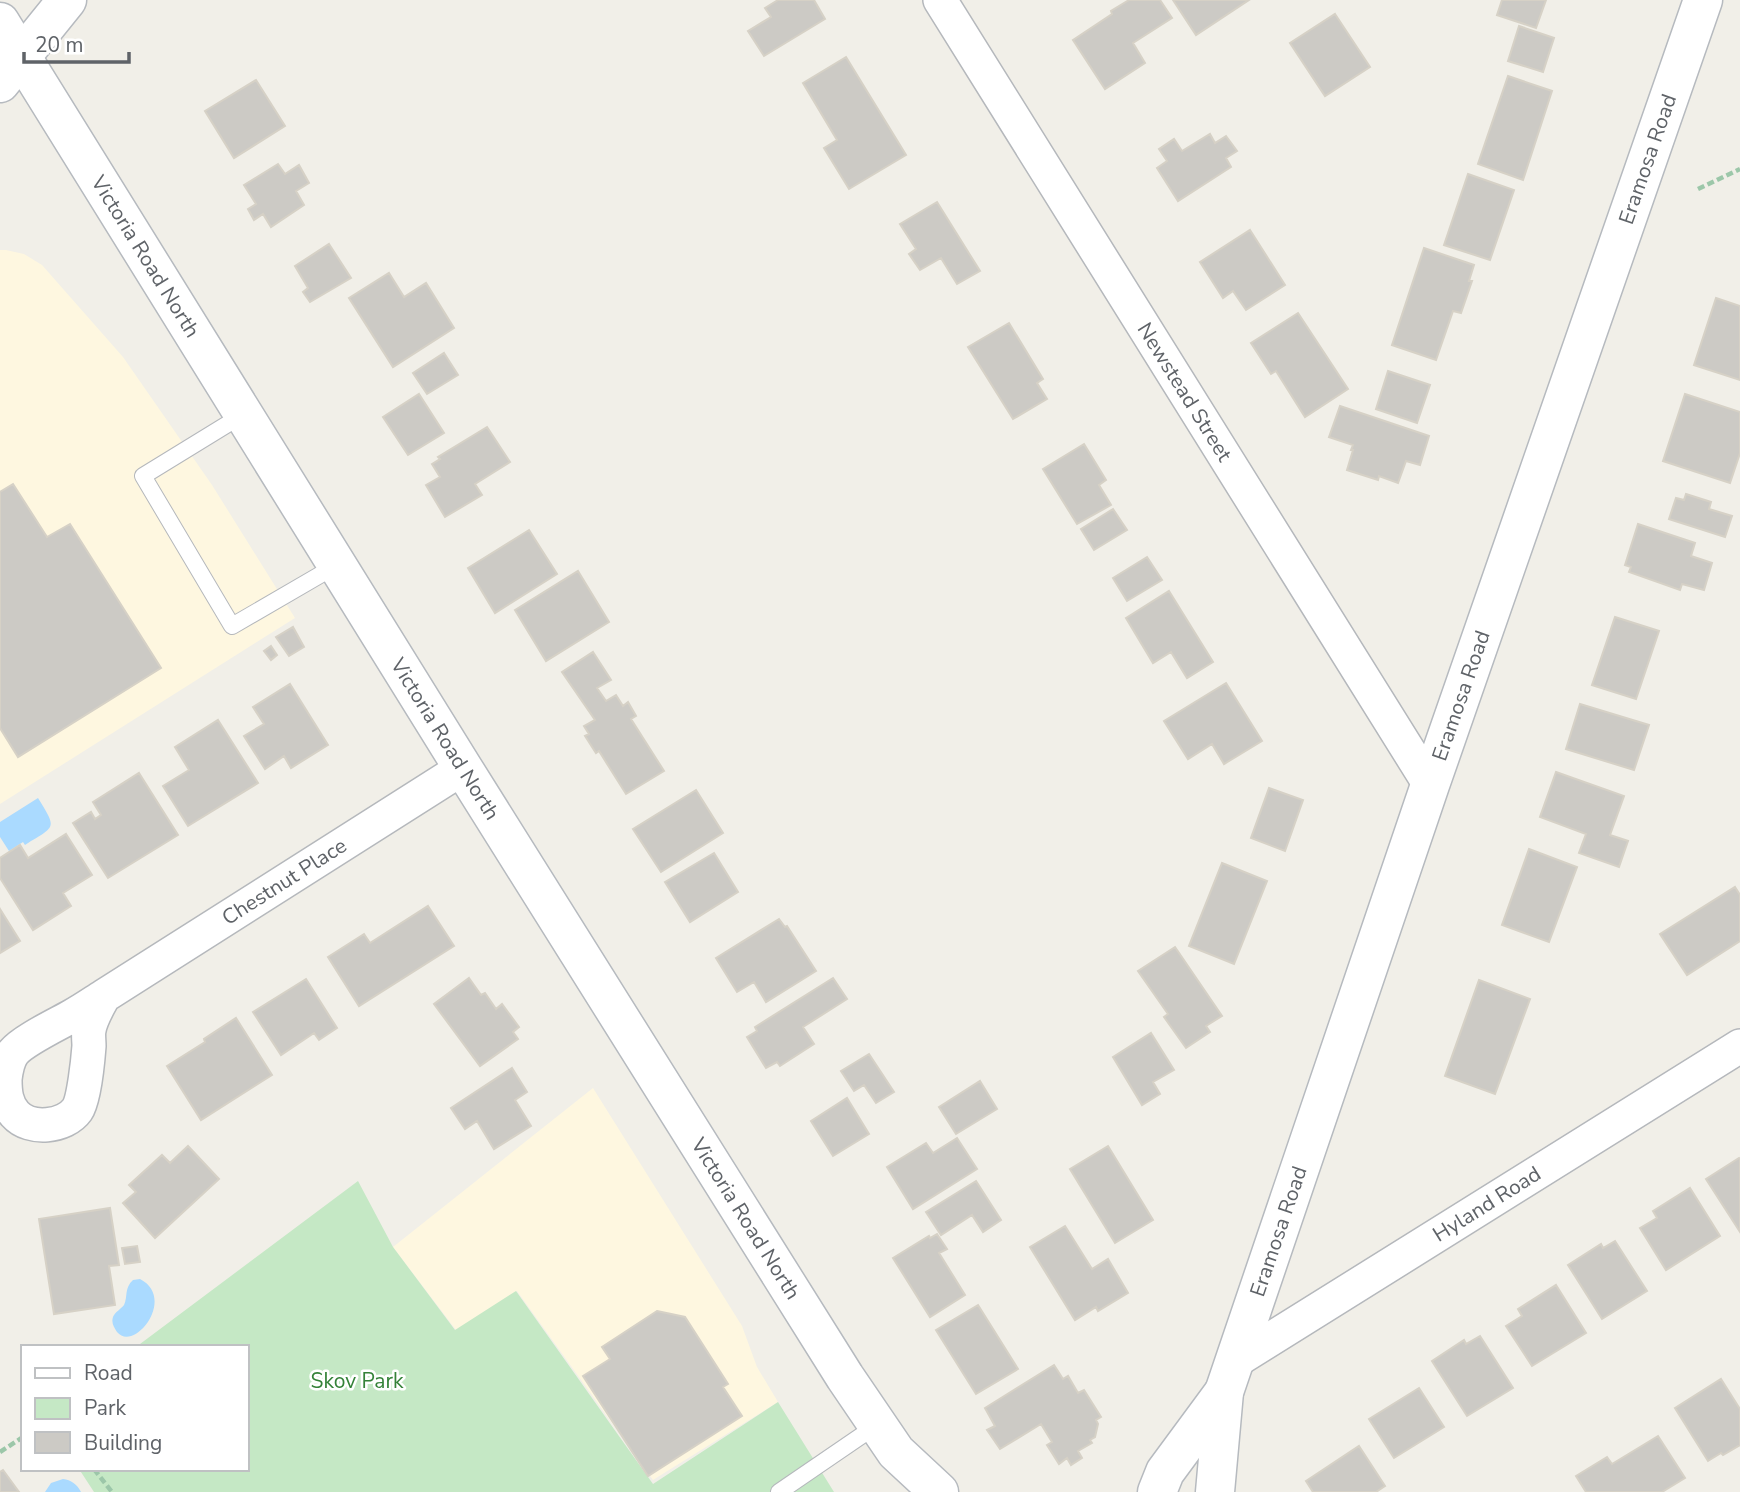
<svg xmlns="http://www.w3.org/2000/svg" width="1740" height="1492" font-family="'Nunito Sans',sans-serif">
<style>
.commercial{fill:#fef7e0}
.green{fill:#c5e8c5}
.water{fill:#aadaff}
.building{fill:#cccac5;stroke:#d6d1c6;stroke-width:2}
.lines{fill:none;stroke-linecap:round;stroke-linejoin:round}
.service-casing{stroke:#b5b8bc;stroke-width:18}
.minor-casing{stroke:#b5b8bc;stroke-width:36}
.secondary-casing{stroke:#b6babf;stroke-width:41}
.path{stroke:#9cc7a9;stroke-width:4.5;stroke-dasharray:7 3.5;stroke-linecap:butt}
.service{stroke:#fff;stroke-width:16}
.minor{stroke:#fff;stroke-width:33}
.secondary{stroke:#fff;stroke-width:38}
.labels{text-anchor:middle;stroke-width:5;stroke-linejoin:round;paint-order:stroke}
.street-label{font-size:21px;fill:#5f6368;stroke:#fff}
.park-label{font-size:21px;fill:#348238;stroke:#fff}
</style>
<rect width="100%" height="100%" fill="#f1efe8"/>
<path class="commercial" d="M0 250H6L24 254 42 265 123 357 212 485 295 618 0 804Z
M593 1088 742 1326 757 1367 778 1402 653 1480 517 1291 456 1330 393 1247Z"/>
<path class="green" d="M358 1181 393 1247 455 1330 516 1291 653 1484 778 1402 834 1492H94L79 1469H247V1347H136Z"/>
<path class="water" d="M38 798C58 830 55 826 25 845L23 842 9 851 0 837V822Z
M140 1279C177 1298 134 1353 117 1332 114 1327 111 1323 113 1317 115 1312 121 1309 124 1305 128 1297 124 1288 133 1280Z
M63 1479C71 1480 77 1484 81 1492H45L51 1483Z"/>
<path class="building" d="M778 0H814L825 19 764 56 748 31 771 17 765 8Z
M1129 0H1160L1172 18 1133 43 1145 63 1105 89 1073 40 1112 14 1111 11Z
M1173 0H1249L1196 35Z
M1502 0H1546L1536 28 1497 15Z
M1335 14 1370 67 1325 96 1290 43Z
M1519 26 1554 38 1543 72 1508 61Z
M846 57 906 155 849 189 824 148 837 140 803 83Z
M1508 76 1552 91 1523 180 1478 164Z
M256 80 285 126 234 158 205 111Z
M1210 134 1215 143 1226 136 1237 151 1226 158 1231 167 1178 201 1157 168 1167 161 1159 149 1174 139 1182 151Z
M278 164 285 174 299 165 309 183 296 191 304 205 271 227 263 214 254 220 248 209 256 204 244 185Z
M1468 174 1514 190 1490 260 1444 245Z
M937 202 980 271 957 284 941 258 920 270 909 254 916 249 900 224Z
M1250 230 1285 285 1246 310 1233 291 1223 298 1200 262Z
M329 244 351 278 310 302 303 292 308 288 295 266Z
M1424 248 1474 265 1469 281H1472L1461 313 1453 311 1436 360 1392 345Z
M389 273 404 297 426 283 454 328 393 367 349 298Z
M1716 298 1740 306V380L1694 365Z
M1298 313 1348 389 1305 417 1276 371 1271 374 1251 343Z
M1009 323 1043 379 1037 383 1047 399 1013 419 968 347Z
M444 353 458 375 427 394 413 373Z
M1388 371 1430 385 1417 423 1376 409Z
M419 394 444 433 408 455 383 417Z
M1685 394 1740 412V453L1730 483 1663 461Z
M1340 406 1429 436 1420 465 1406 461 1398 483 1379 476 1378 480 1347 470 1353 450H1351L1353 445 1329 437Z
M487 427 510 462 475 484 482 495 445 517 426 485 440 477 432 464 440 459 438 457Z
M1084 444 1106 480 1099 485 1111 505 1077 524 1043 469Z
M13 484 47 537 70 524 161 668 18 757 0 728V492Z
M1686 494 1711 502 1709 509 1732 516 1725 537 1669 519 1676 498 1684 500Z
M1113 509 1127 530 1094 550 1081 529Z
M1638 524 1695 543 1691 556 1712 563 1704 590 1682 584 1680 590 1629 572 1631 567 1625 565Z
M529 530 557 574 495 613 468 568Z
M1147 557 1162 580 1127 601 1113 578Z
M578 571 609 622 546 661 515 610Z
M1169 591 1213 662 1187 678 1171 652 1153 663 1126 618Z
M1615 617 1659 631 1636 699 1592 685Z
M293 627 304 647 289 656 276 637Z
M271 646 277 655 271 660 264 651Z
M593 652 611 680 597 688 606 701 616 695 623 706 628 702 636 716 631 719 664 771 626 794 599 751 596 753 585 736 589 734 584 726 595 720 562 672Z
M1226 683 1262 741 1224 764 1212 744 1188 759 1164 721Z
M290 684 328 745 291 768 284 756 265 769 244 736 264 724 253 707Z
M1580 704 1649 725 1634 770 1566 749Z
M218 720 258 783 188 826 163 786 189 770 175 747Z
M1556 772 1624 796 1610 835 1628 841 1619 867 1579 853 1586 834 1540 817Z
M139 773 178 835 108 878 73 823 91 812 95 819 101 815 93 802Z
M1269 788 1303 800 1285 851 1251 838Z
M696 790 723 833 661 872 633 829Z
M66 834 92 875 63 893 71 906 33 930 0 878V858L20 845 28 858Z
M1529 849 1577 867 1549 942 1502 925Z
M714 853 738 892 690 922 665 882Z
M1222 863 1267 881 1234 964 1189 946Z
M1735 887 1740 895V941L1687 975 1660 934Z
M428 906 454 946 359 1006 328 957 364 934 370 943Z
M0 909 20 941 0 953Z
M779 919 785 927 787 926 816 971 766 1002 754 982 737 992 716 958Z
M1175 947 1222 1016 1206 1026 1210 1032 1186 1048 1164 1017 1168 1014 1138 971Z
M469 978 481 995 485 993 496 1009 502 1004 519 1027 513 1032 518 1039 480 1066 434 1004Z
M833 978 847 999 803 1027 814 1044 780 1066 777 1062 766 1068 747 1037 757 1031 755 1027Z
M306 979 337 1028 319 1040 314 1033 281 1055 253 1012Z
M1479 980 1530 999 1495 1094 1445 1076Z
M236 1018 272 1075 201 1120 167 1066 205 1042 204 1039Z
M1151 1033 1174 1070 1153 1082 1160 1094 1142 1105 1113 1057Z
M869 1054 894 1092 876 1103 864 1085 854 1091 841 1071Z
M512 1068 527 1092 515 1100 531 1126 494 1149 477 1121 465 1129 451 1108Z
M980 1081 997 1109 956 1134 939 1107Z
M847 1098 869 1134 833 1156 811 1121Z
M957 1138 977 1169 913 1209 887 1167 926 1143 933 1153Z
M188 1146 219 1179 155 1238 123 1203 136 1192 129 1185 162 1155 170 1163Z
M1108 1146 1153 1220 1115 1243 1070 1169Z
M1739 1158 1740 1159V1232L1706 1179Z
M976 1181 1001 1220 983 1232 972 1215 941 1235 926 1212Z
M1690 1188 1720 1236 1666 1270 1640 1228 1657 1218 1653 1211Z
M110 1208 119 1265 109 1266 115 1305 54 1314 39 1219Z
M1065 1226 1092 1269 1108 1259 1128 1293 1098 1311 1096 1307 1075 1320 1030 1247Z
M937 1234 947 1249 939 1253 965 1295 930 1317 893 1258 929 1236 930 1238Z
M1615 1241 1647 1291 1602 1319 1568 1265 1601 1244 1603 1248Z
M137 1246 140 1262 125 1264 122 1248Z
M1556 1285 1586 1333 1532 1366 1506 1326 1522 1316 1518 1309Z
M978 1305 1018 1369 976 1394 936 1330Z
M657 1311 685 1317 728 1384 723 1387 742 1416 648 1476 583 1376 610 1359 602 1347Z
M1480 1336 1513 1388 1467 1416 1432 1361 1464 1340 1466 1344Z
M1054 1365 1063 1379 1068 1376 1078 1393 1084 1390 1101 1417 1096 1420 1098 1424 1095 1437 1090 1440 1092 1443 1078 1451 1082 1458 1071 1465 1067 1458 1059 1464 1047 1445 1052 1442 1041 1424 1000 1449 987 1430 995 1426 985 1408Z
M1721 1379 1740 1409V1445L1723 1455 1721 1453 1708 1461 1675 1408Z
M1419 1388 1444 1427 1394 1458 1369 1419Z
M1658 1436 1685 1478 1662 1492H1586L1576 1476 1607 1457 1612 1464Z
M1359 1446 1385 1486 1376 1492H1313L1306 1481Z
M3 1470 19 1492H0V1472Z"/>
<g class="lines">
<defs>
<path id="service" d="M244 414 143 476 232 626 337 565
M779 1492 877 1425"/>
<g id="minor">
<path id="s1" d="M940 0 1430 785"/>
<path id="s2" d="M104 996C98 1007 91 1018 89 1030 88 1035 89 1041 89 1046 88 1059 84 1100 77 1110 65 1127 30 1131 15 1114 6 1104 5 1092 5 1079 6 1071 8 1060 13 1053 22 1041 58 1024 72 1016 83 1010 93 1003 104 996L463 768"/>
<path id="s3" d="M1234 1362 1740 1046"/>
</g>
<g id="secondary">
<path id="s4" d="M0 22 463 768 845 1377 896 1452 939 1492"/>
<path d="M0 83 67 0"/>
<path d="M1157 1492 1165 1472 1224 1392"/>
<path id="s5" d="M1215 1492 1224 1392 1430 785 1703 0"/>
</g>
</defs>
<use href="#service" class="service-casing"/>
<use href="#minor" class="minor-casing"/>
<use href="#secondary" class="secondary-casing"/>
<path class="path" d="M1698 189 1740 169
M0 1452 23 1437
M94 1469 112 1492"/>
<use href="#service" class="service"/>
<use href="#minor" class="minor"/>
<use href="#secondary" class="secondary"/>
</g>
<g class="labels">
<g class="street-label">
<text dy="7" stroke="none"><textPath href="#s5" startOffset="1404">Eramosa Road</textPath></text>
<text dy="7" stroke="none"><textPath href="#s4" startOffset="276">Victoria Road North</textPath></text>
<text dy="7" stroke="none"><textPath href="#s1" startOffset="462">Newstead Street</textPath></text>
<text dy="7" stroke="none"><textPath href="#s5" startOffset="836">Eramosa Road</textPath></text>
<text dy="7" stroke="none"><textPath href="#s4" startOffset="844">Victoria Road North</textPath></text>
<text dy="7" stroke="none"><textPath href="#s2" startOffset="574">Chestnut Place</textPath></text>
<text dy="7" stroke="none"><textPath href="#s3" startOffset="298">Hyland Road</textPath></text>
<text dy="7" stroke="none"><textPath href="#s4" startOffset="1410">Victoria Road North</textPath></text>
<text dy="7" stroke="none"><textPath href="#s5" startOffset="270">Eramosa Road</textPath></text>
</g>
<g class="park-label">
<text x="357" y="1388">Skov Park</text>
</g>
</g>
<rect x="21" y="1345" width="228" height="126" fill="#ffffff" stroke="#bfc1c3" stroke-width="2"/>
<rect x="35" y="1368" width="35" height="10" fill="#ffffff" stroke="#bfc1c3" stroke-width="2"/>
<text x="84" y="1380" font-size="21" fill="#5f6368">Road</text>
<rect x="35" y="1398" width="35" height="21" fill="#c5e8c5" stroke="#bfc1c3" stroke-width="2"/>
<text x="84" y="1415" font-size="21" fill="#5f6368">Park</text>
<rect x="35" y="1432" width="35" height="21" fill="#cccac5" stroke="#bfc1c3" stroke-width="2"/>
<text x="84" y="1450" font-size="21" fill="#5f6368">Building</text>
<path d="M24 52v10h105v-10" fill="none" stroke="#5f6368" stroke-width="3.5"/>
<text x="35" y="52" font-size="21" fill="#5f6368" stroke="#ffffff" stroke-width="5" paint-order="stroke">20 m</text>
</svg>
